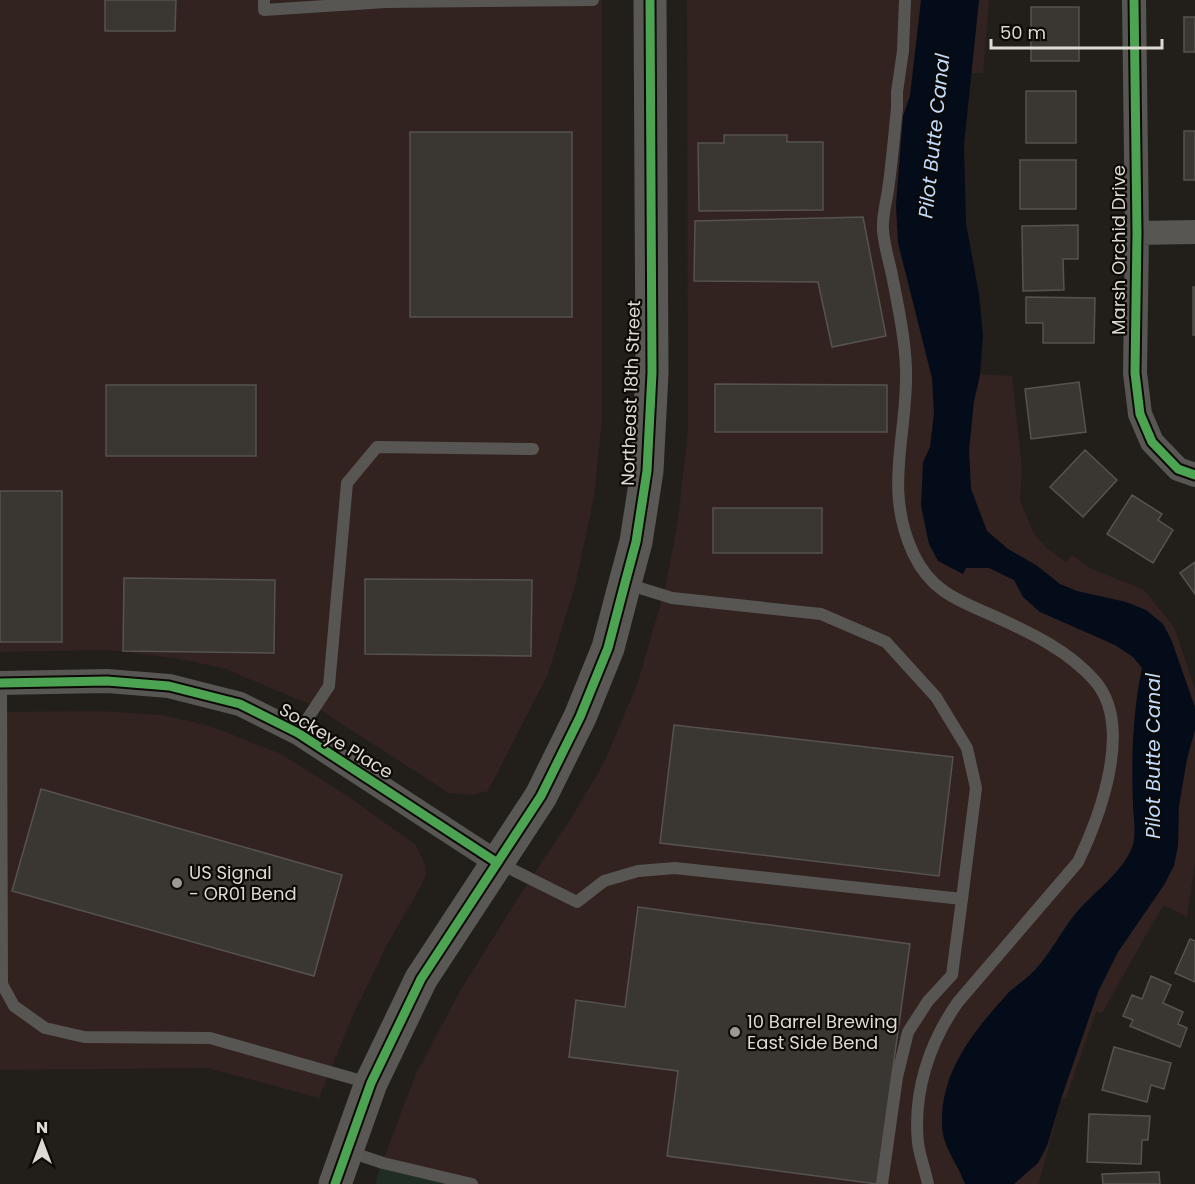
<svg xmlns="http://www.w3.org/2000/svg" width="1195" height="1184" font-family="Poppins,sans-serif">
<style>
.industrial{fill:#322220}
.green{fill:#202d25}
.water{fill:#040b19}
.building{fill:#3a3732;stroke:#56534f;stroke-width:1.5}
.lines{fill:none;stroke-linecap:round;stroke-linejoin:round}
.lane{stroke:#575653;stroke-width:12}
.street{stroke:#575653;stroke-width:24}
.secondary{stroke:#595855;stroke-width:33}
.cycleway-casing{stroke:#0d0a06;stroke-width:13}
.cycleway{stroke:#4ca352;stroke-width:9}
.poi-dot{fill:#9c9892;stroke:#0d0a06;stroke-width:2}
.labels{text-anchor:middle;stroke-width:4.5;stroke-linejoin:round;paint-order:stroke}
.street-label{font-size:18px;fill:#ded9d3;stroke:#0d0a06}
.poi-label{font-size:18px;fill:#ded9d3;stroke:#0d0a06;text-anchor:start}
.water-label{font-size:20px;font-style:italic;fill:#c0dbff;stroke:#0d0a06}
</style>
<rect width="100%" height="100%" fill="#221f1a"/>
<path class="industrial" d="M0 0H602V419L594 497 576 582 548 674 488 791 472 795 449 793 314 706 223 668 174 658 108 650 0 652Z
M687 0H989L983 73H971L964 145 966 223 979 294 983 335 980 374 1012 376 1022 469 1020 500 1034 534 1049 550 1066 562 1072 555 1089 568 1144 590 1174 627 1195 689V863L1187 917 1163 905 1102 1013 1096 1012 1066 1098 1061 1099 1039 1184H447L380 1168 416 1074 460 991 516 901 568 823 604 763 638 682 666 585 678 519 688 431Z
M100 711 163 715 213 727 279 753 346 795 416 845 425 865 426 875 421 886 388 943 353 1015 319 1098 208 1068 0 1070V712Z"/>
<path class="green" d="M380 1168 447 1184H375Z"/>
<path class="water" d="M921 0H979L964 145 966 223 979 294 983 335 980 375 974 401 969 450 971 489 987 531 1008 549 1036 565 1060 584 1077 591 1126 602 1146 610 1163 624 1171 639 1195 707V730L1187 759 1179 806 1178 846 1174 866 1164 885 1118 952 1098 992 1061 1099 1047 1146 1038 1163 1014 1184H965C958 1164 943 1148 942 1126 940 1071 974 1031 1009 992 1017 985 1026 979 1033 972 1050 955 1061 931 1076 913 1093 893 1118 876 1130 852 1138 837 1133 819 1133 803 1131 758 1133 711 1142 668L1133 657 1115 645 1040 612 1023 597 1014 580 989 568H966L963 574 938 561 929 544 921 506 923 462 930 447 934 414 932 378 898 243 896 205 903 116 910 96Z"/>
<path class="building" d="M105 0H176L175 31H105Z
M1031 7H1079V61H1031Z
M1184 17H1195V52H1184Z
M1026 91H1076V143H1026Z
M1184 131H1195V180H1184Z
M410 132H572V317H410Z
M724 135H787V142H823V210L699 211 698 143H724Z
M1020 160H1076V209H1020Z
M863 217 886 336 832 347 818 282 694 281 695 221Z
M1078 225V259H1063L1064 290 1023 291 1022 226Z
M1193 287H1195V335H1193Z
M1026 297 1095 298 1094 343H1043V323H1026Z
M1079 382 1086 432 1031 439 1025 389Z
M715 384 887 385V432H715Z
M106 385H256V456H106Z
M1085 450 1117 480 1083 517 1050 487Z
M0 491H62V642H0Z
M1132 495 1162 514 1158 520 1173 530 1153 563 1107 534Z
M713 508H822V553H713Z
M1195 562V594L1180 573Z
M124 578 275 580 274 653 123 651Z
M365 579 532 580 531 656 365 654Z
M674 725 953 757 939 876 660 843Z
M41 789 342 875 314 976 12 891Z
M638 907 910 944 877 1184 667 1156 678 1071 569 1057 576 1000 625 1007Z
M1190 939 1195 941V982L1175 973Z
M1151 976 1171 985 1163 1003 1183 1012 1178 1024 1187 1028 1180 1047 1130 1026 1133 1020 1123 1016 1132 995 1142 999Z
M1114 1047 1171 1063 1164 1089 1151 1085 1147 1102 1102 1090Z
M1089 1114 1150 1116 1148 1140H1142L1141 1164 1087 1162Z
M1159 1172 1160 1184H1103L1102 1174Z"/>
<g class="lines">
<path class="lane" d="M264 0V10L386 2 593 0
M905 0 903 51 897 92V109C894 136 892 163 888 190 886 203 882 217 883 230 884 245 889 261 892 275 898 306 905 338 906 369 908 435 883 488 913 553 931 592 959 601 996 617 1031 633 1069 651 1095 681 1134 726 1100 816 1078 862L958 1002C929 1043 913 1092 918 1143 920 1157 925 1170 928 1184
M1 683 2 984 14 1006 45 1028 84 1037 210 1038 369 1083
M298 733 329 686 347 483 377 447 533 449
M497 862 577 902 604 881 638 871 675 868 962 899 976 788 967 748 936 697 886 642 821 614 672 598 627 584
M347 1151 383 1163 472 1184
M882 1184 897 1077 908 1032 928 1001 952 975 962 899"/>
<path class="street" d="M1134 0 1137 233 1135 373 1140 414 1152 442 1178 469 1195 475
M1137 233 1195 232
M0 683 107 681 169 686 240 704 298 733 496 862"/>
<path class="secondary" d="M335 1184 371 1083 421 979 541 796 580 717 608 648 625 583 636 542 647 471 652 373 650 0"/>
<defs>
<path id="cycleway" d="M1134 0 1137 233 1135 373 1140 414 1152 442 1178 469 1195 475
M0 683 107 681 169 686 240 704 298 733 496 862
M335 1184 371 1083 421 979 541 796 580 717 608 648 625 583 636 542 647 471 652 373 650 0"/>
</defs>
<use href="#cycleway" class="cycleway-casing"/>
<use href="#cycleway" class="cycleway"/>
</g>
<g class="poi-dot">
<circle cx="177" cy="883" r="6"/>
<circle cx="735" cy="1032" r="6"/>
</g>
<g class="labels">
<g class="street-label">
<text transform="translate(1119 250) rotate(-90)" y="6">Marsh Orchid Drive</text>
<text transform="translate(631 393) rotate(-88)" y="6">Northeast 18th Street</text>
<text transform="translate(336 741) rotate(31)" y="6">Sockeye Place</text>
</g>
<g class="poi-label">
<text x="189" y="879">US Signal<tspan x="189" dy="21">- OR01 Bend</tspan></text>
<text x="747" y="1028">10 Barrel Brewing<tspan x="747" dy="21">East Side Bend</tspan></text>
</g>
<g class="water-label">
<text transform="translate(934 136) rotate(-84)" y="7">Pilot Butte Canal</text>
<text transform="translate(1153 756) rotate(-90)" y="7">Pilot Butte Canal</text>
</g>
</g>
<g transform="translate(42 1142)" stroke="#0d0a06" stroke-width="4.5" paint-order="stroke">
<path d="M0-4.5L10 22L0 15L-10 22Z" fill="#ded9d3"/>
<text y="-9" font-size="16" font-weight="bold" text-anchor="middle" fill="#ded9d3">N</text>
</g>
<path d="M991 39v9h171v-9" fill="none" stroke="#ded9d3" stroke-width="3"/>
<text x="1000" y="39" font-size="18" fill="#ded9d3" stroke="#0d0a06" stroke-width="4.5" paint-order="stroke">50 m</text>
</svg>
